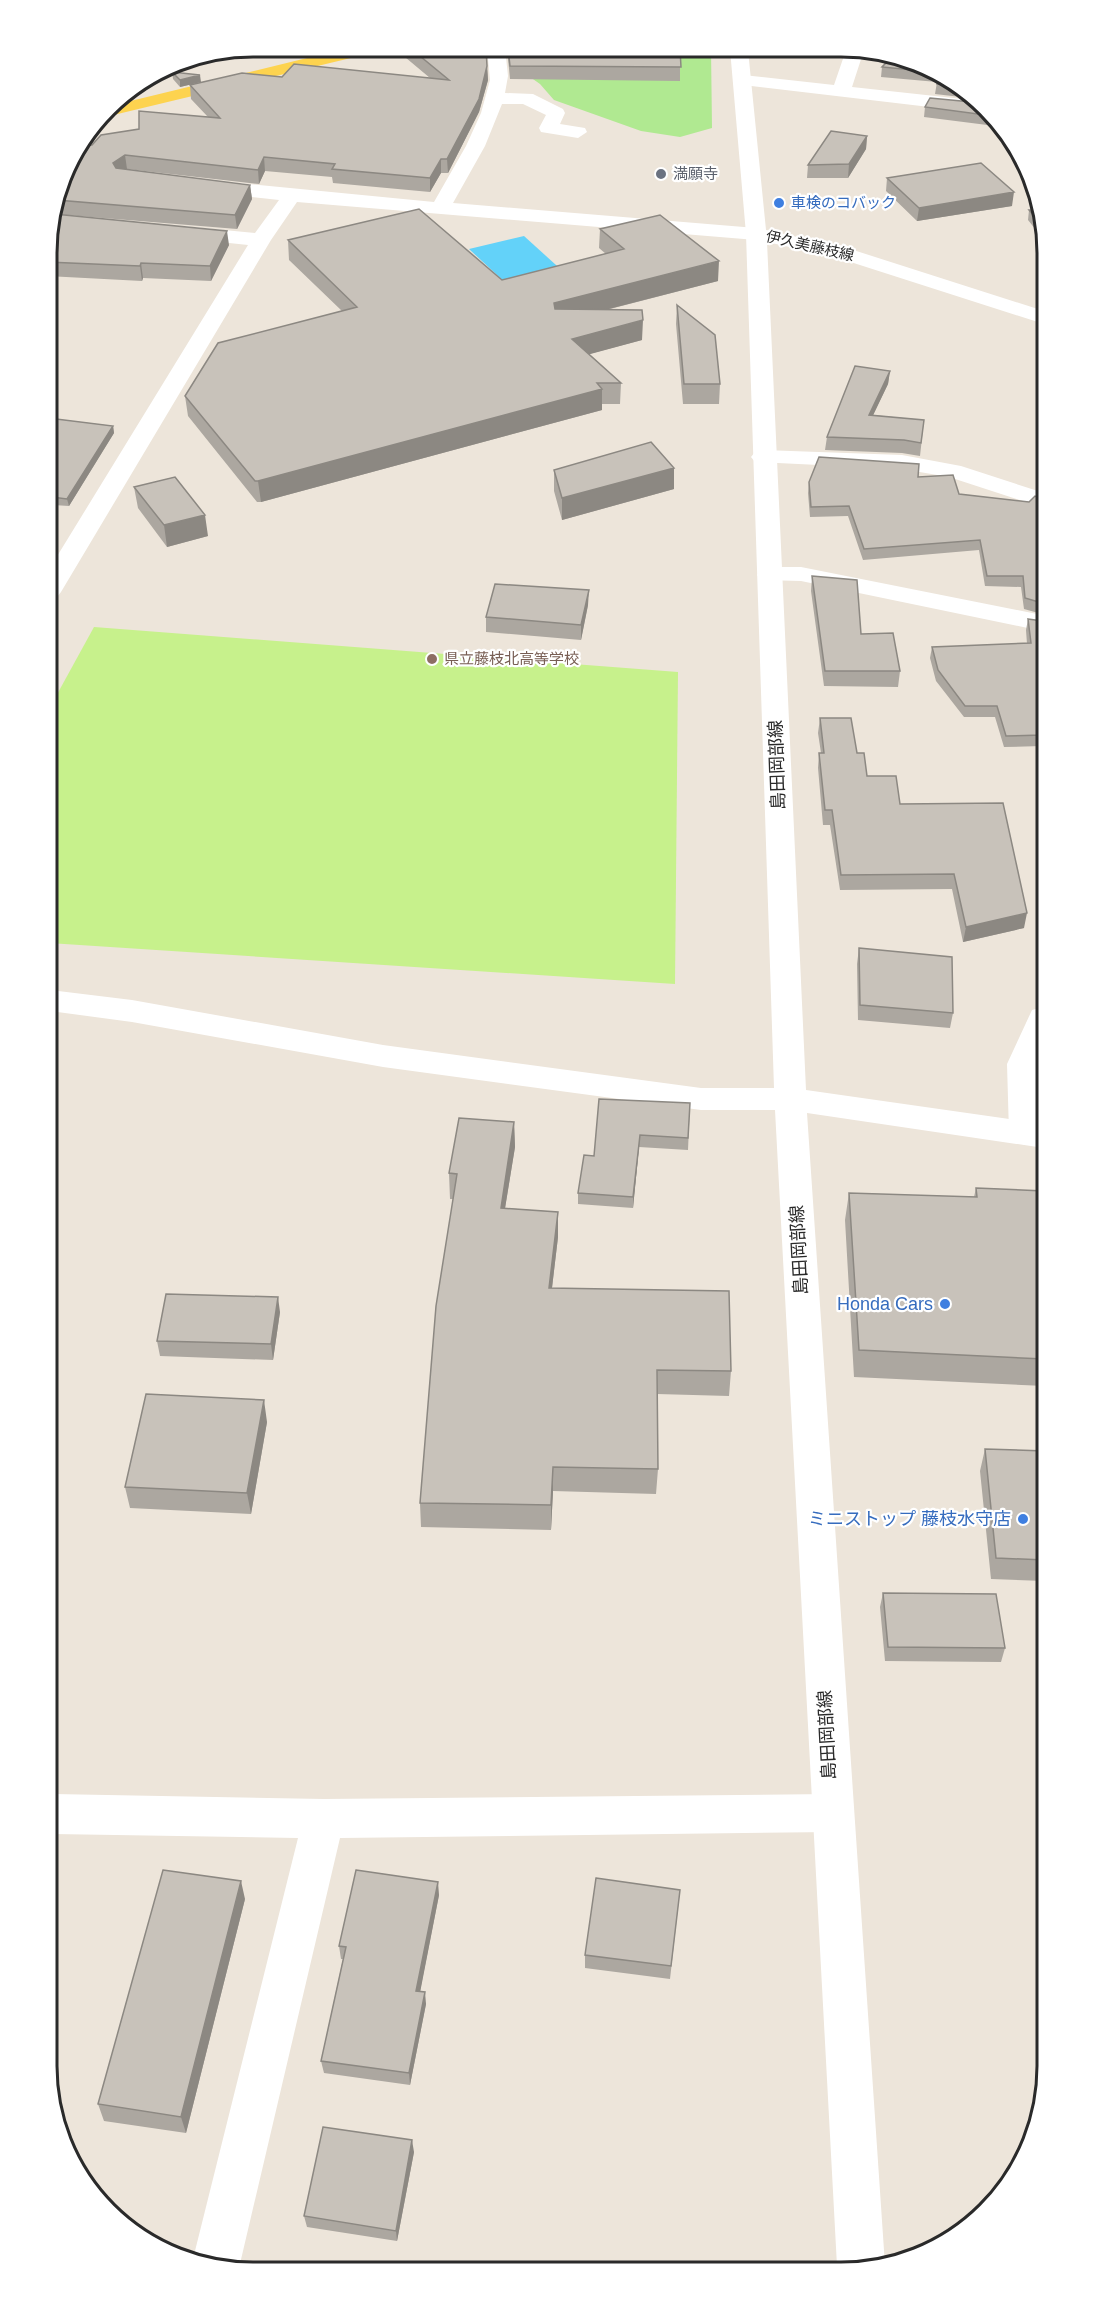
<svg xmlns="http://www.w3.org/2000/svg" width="1094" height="2319" font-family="Arial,'Noto Sans JP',sans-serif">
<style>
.green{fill:#b0e991}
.pitch{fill:#c7f18c}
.water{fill:#63d2f9}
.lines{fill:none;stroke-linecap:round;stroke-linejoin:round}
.stream{fill:#63d2f9;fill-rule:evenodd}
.street{fill:#fff;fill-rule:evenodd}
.secondary{fill:#fff;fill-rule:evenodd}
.primary{fill:#fdd34f;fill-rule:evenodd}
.wall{fill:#aca7a0}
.shaded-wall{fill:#8c8882}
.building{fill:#c8c2ba;stroke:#8c8882;stroke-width:1.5}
.worship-dot{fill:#6b7280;stroke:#fff;stroke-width:2}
.shop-dot{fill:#3f7fe0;stroke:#fff;stroke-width:2}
.education-dot{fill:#8d6e63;stroke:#fff;stroke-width:2}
.labels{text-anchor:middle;stroke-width:4.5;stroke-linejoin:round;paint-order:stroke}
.far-worship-label{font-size:15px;fill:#5b616d;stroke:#fff;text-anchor:start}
.far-shop-label{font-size:15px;fill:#366cbe;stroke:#fff;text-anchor:start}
.far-street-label{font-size:15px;fill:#2a2a2a;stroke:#fff}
.far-education-label{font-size:15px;fill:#785e54;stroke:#fff;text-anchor:start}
.street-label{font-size:18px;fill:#2a2a2a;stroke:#fff}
.shop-label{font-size:18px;fill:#366cbe;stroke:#fff;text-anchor:end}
.rim{fill:none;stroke:#2a2a2a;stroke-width:3}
</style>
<rect width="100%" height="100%" fill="#ede5da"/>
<path class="green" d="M542 48 711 49 712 128 680 137 641 131 554 100 540 84 513 65Z"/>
<path class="pitch" d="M94 627 678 672 675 984 49 943V709Z"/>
<path class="water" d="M524 236 567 275 511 288 469 249Z"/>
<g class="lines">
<path class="stream" d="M147 79V81L125 100H121V98Z"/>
<path class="street" d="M487 48H505L508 76 505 93 533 94 563 109 565 113 560 124 585 128 587 132 578 138 541 132 539 128 546 115 523 104H502L485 146 453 203 756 228 763 230 766 234 763 238 756 240 297 202 271 240 61 592 57 597 48 600V571L248 245 182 238 175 236 172 232 175 228 182 226 255 233 279 200 207 192 200 190 197 186 200 182 207 180 434 202 466 146 481 113 490 80Z
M846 50H864L852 87 972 100 981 106 972 112 743 85 734 80 743 75 834 85Z
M763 450 902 455 961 466 1041 492V507L949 477 902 469 755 462 751 457 755 452Z
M770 567H801L1042 615V631L801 581 761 580 757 575 761 570Z
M1043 1007V1053L1039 1064 1041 1133 1037 1141 1025 1145 1013 1141 1009 1133 1007 1064 1032 1010Z
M53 1794 324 1799 832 1794 847 1799 853 1813 847 1827 832 1832 340 1838 239 2268 213 2269 193 2259 298 1838 53 1834Z"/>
<path class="secondary" d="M730 49 748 50 766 230 847 248 1041 310V323L835 257 767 242 806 1090 1044 1124V1148L807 1113 885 2265 837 2266 775 1110H701L383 1067 132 1022 50 1011V990L132 1000 383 1045 701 1088H774L746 234Z"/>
<path class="primary" d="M352 47H383L380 51 101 118 110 106Z"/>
</g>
<path class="wall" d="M393 47 486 48 488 80 479 112 448 173H441L430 192 333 183 332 177 265 171 259 184 127 169 126 170 250 185 252 199 237 229 54 214 68 161 92 145 139 129 208 117 191 99 190 85 282 77 430 78Z
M507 48 680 49V81L510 79Z
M893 56 978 99 935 94 937 82 881 77 882 67Z
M172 72 201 82 180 87 173 79Z
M982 103 1003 127 924 117 925 107Z
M867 136 866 149 848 178H807L808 165Z
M887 178 1012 206 917 221 886 191Z
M1029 210H1040V235L1028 220Z
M600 229 718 281 606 310 642 340 589 354 621 383 620 404H602V410L261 502H257L188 416 185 396 342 311 289 260 288 240 502 280 606 254 599 248Z
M47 239 229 245 211 281 143 278 142 281 47 276Z
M677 305 720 384 719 404H683L676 324Z
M890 371 888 384 873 415 924 420 920 456 902 453 825 450 827 437Z
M48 418 113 426 114 433 69 506 53 505 48 513Z
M674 468V489L562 520 554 491V470Z
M918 477 959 494 1029 502 1041 498 1042 614 1024 609 1021 587 985 586 979 550 863 560 848 516 810 517 808 493 809 482Z
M134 487 208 536 167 547 138 508Z
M812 576 861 634 900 671 898 687 824 686 811 591Z
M588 605 581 640 486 632V617Z
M1028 619 1042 621V746L1004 747 995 717H964L936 681 930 658 932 647 1027 644 1026 630Z
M820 718 857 753 867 776 900 804 1024 928 963 942 952 889 840 890 830 825H823L818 768 819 753H821L818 733Z
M1040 790H1042L1043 821 1036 812Z
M859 948 953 1013 950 1028 858 1020 857 964Z
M690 1103 688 1150 639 1147 633 1208 578 1204V1193L594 1156Z
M514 1122 515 1147 505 1208 558 1212V1237L552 1288 731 1371 729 1396 657 1394 658 1469 656 1494 553 1491 551 1530 421 1527 420 1503 453 1199H450L449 1173Z
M976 1188 1044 1191 1045 1386 854 1377 845 1220 849 1193 974 1197Z
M280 1312 273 1360 160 1356 157 1341Z
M267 1422 251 1514 130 1508 125 1487Z
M985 1449 1045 1451V1581L991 1579 980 1471Z
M883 1593 1005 1648 1001 1662 885 1661 880 1607Z
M680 1890 670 1979 585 1968V1955Z
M439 1895 420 1991 426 2004 410 2085 324 2073 321 2061 343 1959H341L339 1946Z
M245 1899 186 2133 104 2121 98 2104Z
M414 2152 397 2241 307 2227 304 2216Z"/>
<path class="shaded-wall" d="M487 66 488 80 479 112 448 173 447 159Z
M200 75 201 82 180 87V80Z
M867 136 866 149 848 178 849 164Z
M125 155 127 169 115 177 113 163Z
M264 157 265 171 259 184 258 170Z
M441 159V173L430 192V178Z
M250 185 252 199 237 229 235 215Z
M1014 192 1012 206 917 221 919 208Z
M227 231 229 245 211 281 210 266Z
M719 261 718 281 554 323V303Z
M141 263 143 278 142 281 140 266Z
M643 320 642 340 572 359V339Z
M890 371 888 384 867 428 869 415Z
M602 389V410L261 502 258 481Z
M113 426 114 433 69 506 67 499Z
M674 468V489L562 520V498Z
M52 497 53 505 48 513V503Z
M205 515 208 536 167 547 164 525Z
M589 590 588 605 581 640V625Z
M1027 913 1024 928 963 942 966 927Z
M514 1122 515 1147 501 1233V1208Z
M640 1135 639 1147 633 1208V1197Z
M558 1212V1237L549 1313V1288Z
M278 1297 280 1312 273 1360 271 1344Z
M264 1400 267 1422 251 1514 247 1493Z
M553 1467V1491L551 1530V1505Z
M241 1881 245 1899 186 2133 181 2117Z
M438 1882 439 1895 418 2003 416 1991Z
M425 1992 426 2004 410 2085 409 2073Z
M412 2140 414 2152 397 2241 396 2231Z"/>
<path class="building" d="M409 47 486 48 487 66 479 99 447 159H441L430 178 332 169 335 164 264 157 258 170 125 155 113 163 116 168 250 185 235 215 57 200 68 161 80 146 92 145 101 135 139 129V111L220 118 190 85 242 73 282 77 294 64 449 80Z
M508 48 680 49 681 67 510 66Z
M893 56 923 71 882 67Z
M172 72 200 75 180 80Z
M939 79 953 86 937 84Z
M930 98 982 103 993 116 925 107Z
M831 131 867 136 849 164 808 165Z
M981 163 1014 192 919 208 887 178Z
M419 209 502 280 624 249 600 229 660 215 719 261 554 303 555 309 642 310 643 320 572 339 621 383H597L602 389 258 481H255L185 396 218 343 357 307 288 240Z
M1029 210H1040V223Z
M54 214 227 231 210 266 141 263 140 266 47 262V239Z
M677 305 715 335 720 384H684Z
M855 366 890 371 869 415 924 420 921 443 904 440 827 437Z
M48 418 113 426 67 499 52 497 48 503Z
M651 442 674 468 562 498 554 470Z
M819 457 919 464 918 477 953 475 959 494 1029 502 1035 496 1041 498 1042 603 1025 598 1023 576H987L980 540 864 549 849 506 811 507 809 482Z
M175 477 205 515 164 525 134 487Z
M812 576 857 580 861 634 893 633 900 671H825Z
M495 584 589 590 581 625 486 617Z
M1028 619 1042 621V735L1006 736 997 706H965L938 670 932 647 1031 643Z
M820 718H851L857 753H864L867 776H896L900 804 1003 803 1027 913 966 927 954 874 841 875 832 810H825L819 753H824Z
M859 948 952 957 953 1013 860 1005Z
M599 1099 690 1103 688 1138 640 1135 633 1197 578 1193 584 1155 594 1156Z
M459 1118 514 1122 501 1208 558 1212 549 1288 729 1291 731 1371 657 1370 658 1469 553 1467 551 1505 420 1503 436 1306 457 1174 449 1173Z
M976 1188 1044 1191V1359L859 1350 849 1193 977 1197Z
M166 1294 278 1297 271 1344 157 1341Z
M146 1394 264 1400 247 1493 125 1487Z
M985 1449 1045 1451V1560L996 1558Z
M883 1593 996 1594 1005 1648 888 1647Z
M163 1870 241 1881 181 2117 98 2104Z
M356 1870 438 1882 416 1991 425 1992 409 2073 321 2061 346 1947 339 1946Z
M596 1878 680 1890 671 1966 585 1955Z
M323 2127 412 2140 396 2231 304 2216Z"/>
<circle class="worship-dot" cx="661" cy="174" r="6"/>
<g class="shop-dot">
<circle cx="779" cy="203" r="6"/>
<circle cx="945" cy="1304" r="6"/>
<circle cx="1023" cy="1519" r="6"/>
</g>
<circle class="education-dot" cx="432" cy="659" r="6"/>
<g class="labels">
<g class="far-worship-label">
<text x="673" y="179">満願寺</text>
</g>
<g class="far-shop-label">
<text x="791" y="208">車検のコバック</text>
</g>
<g class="far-street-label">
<text transform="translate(810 246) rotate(13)" y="5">伊久美藤枝線</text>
</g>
<g class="far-education-label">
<text x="444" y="664">県立藤枝北高等学校</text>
</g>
<g class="street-label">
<text transform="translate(777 765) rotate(-92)" y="6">島田岡部線</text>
<text transform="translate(799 1250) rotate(-93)" y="6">島田岡部線</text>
<text transform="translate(827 1735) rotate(-93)" y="6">島田岡部線</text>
</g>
<g class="shop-label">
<text x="933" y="1310">Honda Cars</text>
<text x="1011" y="1525">ミニストップ 藤枝水守店</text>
</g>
</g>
<path d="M0 0H1094V2319H0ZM253 57H841A196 196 0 0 1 1037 253V2066A196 196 0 0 1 841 2262H253A196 196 0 0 1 57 2066V253A196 196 0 0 1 253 57Z" fill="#fff" fill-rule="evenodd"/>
<path class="rim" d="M253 57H841A196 196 0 0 1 1037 253V2066A196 196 0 0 1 841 2262H253A196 196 0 0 1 57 2066V253A196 196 0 0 1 253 57Z"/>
</svg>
